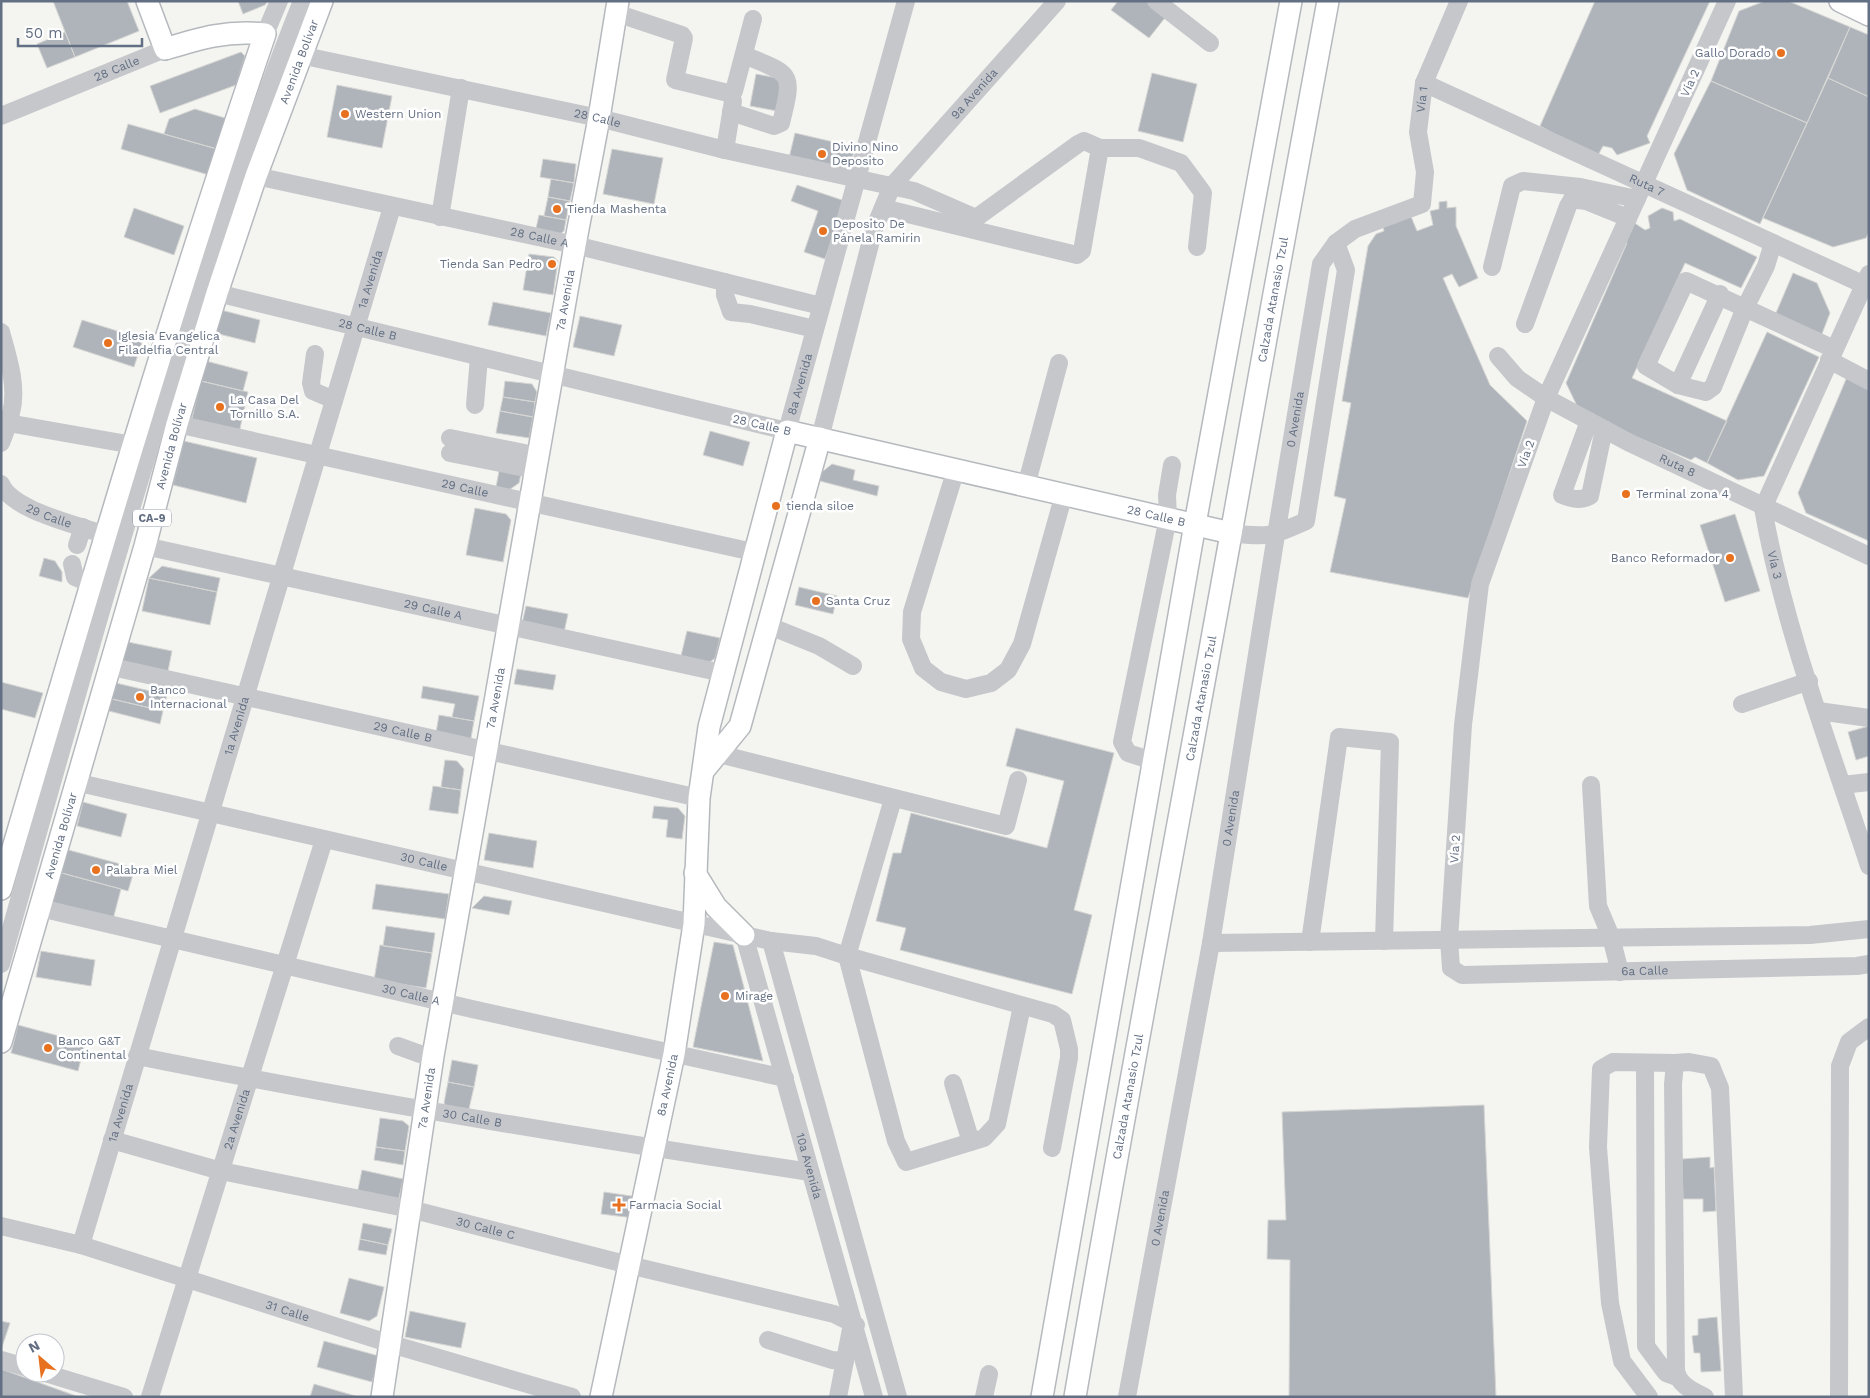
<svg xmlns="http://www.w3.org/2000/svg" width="1870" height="1398" font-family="'Work Sans',sans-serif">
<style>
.building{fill:#afb4bb;stroke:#d5d6d3}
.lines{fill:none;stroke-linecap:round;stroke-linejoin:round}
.major-casing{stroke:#b5b8bd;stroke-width:24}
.minor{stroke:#c5c7cb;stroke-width:18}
.major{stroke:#fff;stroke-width:21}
.poi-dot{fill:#e7711f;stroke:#fff;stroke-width:2}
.labels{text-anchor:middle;stroke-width:5;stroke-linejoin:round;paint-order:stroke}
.shield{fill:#fff;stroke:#929aa8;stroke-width:1}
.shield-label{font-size:11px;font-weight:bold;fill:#636f83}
.poi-label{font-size:12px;fill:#636f83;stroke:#fff;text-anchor:start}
.street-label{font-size:12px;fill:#636f83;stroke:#fff}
</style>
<rect width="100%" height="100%" fill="#f4f5f1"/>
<path class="building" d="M53 1H127L139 31 75 57Z
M238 1H268L265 5 243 14Z
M1118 1H1151L1168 14 1149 38 1111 10Z
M1595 1H1710L1647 136 1650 143 1617 155 1612 148 1603 146 1597 157 1540 126Z
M1765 1H1788L1850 27 1807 123 1711 81 1739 11Z
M1850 27 1869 35V97L1828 78Z
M65 32 75 57 47 68 37 44Z
M241 52 245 56 236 85 160 113 150 86Z
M1152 73 1197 84 1183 142 1138 131Z
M756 74 783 79 777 111 750 106Z
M1828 78 1869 97V232L1866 238 1833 247 1763 218Z
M1711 81 1807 123 1760 224 1687 190 1674 154Z
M337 85 392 96 382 148 327 137Z
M195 109 225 118 217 149 164 134 169 119Z
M128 124 217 149 209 175 121 149Z
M795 133 855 147 848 176 788 162Z
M612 149 663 158 654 204 603 194Z
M543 159 576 164 574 183 540 177Z
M551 179 574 183 570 201 548 197Z
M797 185 845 201 825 259 804 252 818 211 791 201Z
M548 197 570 201 566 220 544 216Z
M1447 201V208L1456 207V226L1478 278 1459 287 1452 274 1443 278 1490 385 1527 421 1468 598 1330 572 1346 499 1334 496 1351 403 1342 401 1368 246 1376 234 1384 231 1382 222 1410 214 1417 231 1433 225 1430 211 1439 209V202Z
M134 208 184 226 174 255 124 237Z
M1662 208 1673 212 1674 221 1680 219 1757 257 1741 288 1685 263 1632 378 1727 421 1707 463 1695 457 1691 460 1589 417 1579 410 1566 383 1627 243 1624 240 1633 222 1645 230 1650 228 1648 216Z
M539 215 566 220 564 231 556 237 535 233Z
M529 254 554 257 558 261 553 295 523 290Z
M1793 273 1817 283 1830 313 1820 339 1773 320Z
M493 302 551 313 546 336 488 325Z
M221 310 260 320 255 343 215 333Z
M580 316 622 325 614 356 573 347Z
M82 320 143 339 134 367 73 347Z
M1767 332 1819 357 1764 476 1738 480 1707 463Z
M206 361 248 372 243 391 201 381Z
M1847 377 1869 388V541L1806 513 1798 493Z
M201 381 248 392 239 433 191 422Z
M505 381 532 384 537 392 535 402 503 397Z
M503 397 535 402 533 417 500 411Z
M500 411 533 417 529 438 496 433Z
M710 431 750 442 743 466 703 455Z
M184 441 257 458 246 503 173 485Z
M832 464 855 470 853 480 879 486 877 496 820 481 822 472Z
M500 466 522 470 519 483 509 490 496 487Z
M475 508 506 514 511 520 503 562 466 555Z
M1735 514 1760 591 1725 602 1700 525Z
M44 558 55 561 62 572V582L39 576Z
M162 566 220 578 217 592 149 578Z
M149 578 217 592 210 625 142 611Z
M799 587 837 596 833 614 795 605Z
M526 606 568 614 563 637 521 628Z
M687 631 720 638 715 658 705 666 680 660Z
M118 640 172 651 167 676 114 658Z
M517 669 556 675 553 690 514 684Z
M1 682 43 693 35 718 1 709Z
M116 683 167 695 163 711 112 699Z
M423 686 479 696 474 721 452 717 455 704 421 698Z
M112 699 163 711 160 724 109 711Z
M439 715 474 721 471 738 462 743 435 739Z
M1869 726V756L1856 760 1848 732Z
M1016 728 1114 753 1074 910 1092 915 1072 994 900 950 906 928 876 921 893 853H901L911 813 1047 848 1064 781 1006 766Z
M445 760 457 761 464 769 461 790 441 787Z
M433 786 461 790 458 814 429 810Z
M83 802 127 814 121 837 77 826Z
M654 806 678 808 685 816 682 839 666 837 668 820 652 818Z
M489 833 537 841 533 868 484 860Z
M65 849 135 868 128 891 58 872Z
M58 872 121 889 112 923 56 908 50 900Z
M376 884 449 894 445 919 372 909Z
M484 896 512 901 509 915 472 908Z
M386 926 435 933 432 953 383 946Z
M714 942 733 945 763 1061 693 1047Z
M380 945 432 953 426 988 374 980Z
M41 951 95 960 91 986 36 977Z
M18 1025 85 1043 78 1071 11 1053Z
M452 1060 478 1065 474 1087 448 1082Z
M448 1082 474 1087 468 1113 447 1109 444 1103Z
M1484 1105 1496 1397H1289L1290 1260 1267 1259 1268 1220H1286L1282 1112Z
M380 1118 403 1121 409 1126 405 1151 376 1147Z
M376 1147 405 1151 403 1165 374 1160Z
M1710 1157V1168L1714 1167 1716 1211 1703 1212V1199H1683L1682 1159Z
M362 1170 403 1179 399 1198 392 1201 357 1194Z
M604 1192 638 1197 634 1218 601 1214Z
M363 1223 392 1229 388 1245 360 1239Z
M360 1239 388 1245 386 1255 358 1250Z
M349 1278 384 1287 377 1316 369 1321 340 1313Z
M410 1311 466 1323 461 1348 405 1337Z
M1717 1317 1721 1371 1701 1372 1700 1353H1694L1692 1336 1698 1335V1319Z
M1 1321 10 1323 1 1350Z
M324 1341 379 1356 372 1382 317 1367Z
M1 1369 79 1397H1Z
M314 1384 359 1397H310Z"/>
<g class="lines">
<defs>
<g id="major">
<path d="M1840 1 1869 15"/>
<path d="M704 770 740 726 820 438"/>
<path d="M695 873 716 907 744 935"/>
<path d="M1 889C85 603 169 316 265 34 227 30 201 38 165 49L147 1"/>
<path id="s23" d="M1 1042 145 546 177 424 217 293 256 176 322 1"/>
<path id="s24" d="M382 1397 433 1056 575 245 599 118 618 1"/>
<path id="s25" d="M601 1397 674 1054 694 924 699 798 709 727 787 431 1231 533"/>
<path d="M1042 1397 1195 524 1291 1"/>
<path id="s26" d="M1075 1397C1124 1109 1179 822 1231 534 1263 356 1294 179 1328 1"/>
</g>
</defs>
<use href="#major" class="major-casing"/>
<g class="minor">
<path d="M1156 1 1210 43"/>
<path id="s1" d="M1727 1 1546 398 1480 584 1463 725 1449 940 1451 968 1462 975 1857 966 1869 964"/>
<path d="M616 13 682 35 684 38 675 80 728 93 734 91 753 19"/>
<path d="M265 34 279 1"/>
<path id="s2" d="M300 55 599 118 725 150 914 191 976 218 1078 144 1084 141 1100 148 1082 251 1077 255 883 208"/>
<path id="s3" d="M1424 83 1869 287"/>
<path d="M731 112 774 126 781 123C794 71 792 75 744 55"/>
<path id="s4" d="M1 116 165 49"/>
<path d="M1100 148H1139L1181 163 1203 193 1197 247"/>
<path d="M725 150 733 101"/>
<path id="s5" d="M256 176 575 245 821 306"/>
<path d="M1572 199 1586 201 1628 218"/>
<path d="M440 217 461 88"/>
<path d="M1492 267 1512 186 1523 181 1580 187"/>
<path id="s6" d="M1869 274 1763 508C1784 629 1831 749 1869 866"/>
<path d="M725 282V295L731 312 750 314 815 329"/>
<path id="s7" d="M217 293 787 431 906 1"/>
<path d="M1720 294 1678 385 1706 392 1713 387 1745 308 1766 266 1773 243"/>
<path d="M1525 324 1568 206 1580 187 1637 199"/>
<path d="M1 332C8 357 18 387 11 413 9 423 5 433 1 443"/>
<path d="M315 354 311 383 313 391 334 400"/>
<path id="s8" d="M1498 356 1517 378 1546 398 1628 442 1869 556"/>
<path d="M1829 360 1869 381"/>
<path d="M1678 385 1646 366 1686 281 1834 349"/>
<path d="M475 405 479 357"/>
<path d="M1589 421 1562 495C1572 499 1580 501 1590 496L1604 429"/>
<path d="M8 423 133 445"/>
<path id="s9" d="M177 424 753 552"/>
<path d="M450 438 539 456"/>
<path id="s10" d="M820 438 874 229 892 186 1057 1"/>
<path d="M450 453 536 470"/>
<path d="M956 469 912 612 911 639 923 668 941 682 966 689 991 683 1008 670 1022 644 1064 494"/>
<path id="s11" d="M1 484C12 511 79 525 105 535"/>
<path d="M1026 486 1059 363"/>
<path d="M1231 533C1268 538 1273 536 1306 521L1346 270 1336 243"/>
<path d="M77 545 83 527"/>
<path id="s12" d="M145 546 722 673"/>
<path d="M72 564 75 577 91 584"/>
<path d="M767 625 819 646 853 666"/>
<path id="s13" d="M108 666 699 798"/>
<path d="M1742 704 1809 681"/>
<path d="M1818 711 1869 718"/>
<path d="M707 751 1006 826 1018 780"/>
<path d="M1153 761 1128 753 1122 742 1168 518 1167 495 1172 465"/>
<path id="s14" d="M75 782 771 941 816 946 847 956 896 1141 906 1162 984 1138 997 1124 1022 1006"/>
<path d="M1591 785 1598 906 1611 937 1620 972"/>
<path d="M1842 785 1869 782"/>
<path d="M893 799 847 956 1053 1014 1062 1020 1069 1049V1058L1052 1148"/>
<path id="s15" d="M40 908 472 1009 785 1078"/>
<path id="s16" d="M744 935 874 1397"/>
<path d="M771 941 898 1397"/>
<path d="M1310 942 1339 737 1390 742 1384 941"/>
<path d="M1211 943 1810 935 1869 929"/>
<path d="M1 964C64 741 125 518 197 297 229 198 263 98 302 1"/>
<path d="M398 1046 420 1054 433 1056"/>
<path id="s17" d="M137 1056C360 1101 585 1138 810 1172"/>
<path d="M1645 1063 1646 1346 1666 1373 1677 1377"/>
<path d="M953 1083 971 1142"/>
<path id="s18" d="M112 1140 221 1171 410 1209 629 1265 834 1314 856 1325 851 1329 838 1397"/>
<path id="s19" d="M1 1226 81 1245 391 1344 572 1397"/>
<path id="s20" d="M81 1245 392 207"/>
<path d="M768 1340 832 1360 845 1361"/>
<path d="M1 1360 25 1367"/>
<path d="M45 1373 124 1397"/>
<path id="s21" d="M150 1397 324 840"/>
<path d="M984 1397 989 1374"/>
<path id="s22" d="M1127 1397 1211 943 1276 535 1321 264 1336 243 1355 229 1422 204 1425 172 1418 132 1424 83 1459 1"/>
<path d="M1649 1397 1622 1361 1610 1303 1598 1147 1601 1069 1613 1062 1675 1063"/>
<path d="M1705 1397C1693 1391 1678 1385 1676 1370L1673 1084 1675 1063 1689 1062 1711 1066 1720 1088 1734 1397"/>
<path d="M1839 1397 1840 1066 1849 1042 1869 1027"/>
</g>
<use href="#major" class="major"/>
</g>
<g class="poi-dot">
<circle cx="1781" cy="53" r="5"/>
<circle cx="345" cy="114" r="5"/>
<circle cx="822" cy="154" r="5"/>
<circle cx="557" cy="209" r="5"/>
<circle cx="823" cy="231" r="5"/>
<circle cx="552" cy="264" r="5"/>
<circle cx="108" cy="343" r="5"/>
<circle cx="220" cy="407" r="5"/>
<circle cx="1626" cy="494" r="5"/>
<circle cx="776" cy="506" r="5"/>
<circle cx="1730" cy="558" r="5"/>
<circle cx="816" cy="601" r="5"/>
<circle cx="140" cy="697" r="5"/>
<circle cx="96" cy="870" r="5"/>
<circle cx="725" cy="996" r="5"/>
<circle cx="48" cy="1048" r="5"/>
<path d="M616.5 1197.5h5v5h5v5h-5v5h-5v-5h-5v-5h5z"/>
</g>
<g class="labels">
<rect class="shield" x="133" y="509.5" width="38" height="17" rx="4"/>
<g class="shield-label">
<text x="152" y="522">CA-9</text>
</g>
<g class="poi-label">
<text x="1771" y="57" text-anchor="end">Gallo Dorado</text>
<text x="355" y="118">Western Union</text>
<text x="832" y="151">Divino Nino<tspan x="832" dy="14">Deposito</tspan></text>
<text x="567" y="213">Tienda Mashenta</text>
<text x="833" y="228">Deposito De<tspan x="833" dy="14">Pánela Ramirin</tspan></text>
<text x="542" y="268" text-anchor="end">Tienda San Pedro</text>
<text x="118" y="340">Iglesia Evangelica<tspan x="118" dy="14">Filadelfia Central</tspan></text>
<text x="230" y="404">La Casa Del<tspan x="230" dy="14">Tornillo S.A.</tspan></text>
<text x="1636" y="498">Terminal zona 4</text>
<text x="786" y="510">tienda siloe</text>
<text x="1720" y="562" text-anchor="end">Banco Reformador</text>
<text x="826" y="605">Santa Cruz</text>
<text x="150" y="694">Banco<tspan x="150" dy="14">Internacional</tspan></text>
<text x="106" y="874">Palabra Miel</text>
<text x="735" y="1000">Mirage</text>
<text x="58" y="1045">Banco G&amp;T<tspan x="58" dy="14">Continental</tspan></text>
<text x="629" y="1209">Farmacia Social</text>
</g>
<g class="street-label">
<text dy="4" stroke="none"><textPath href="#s23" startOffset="1025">Avenida Bolívar</textPath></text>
<text dy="4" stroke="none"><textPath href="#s4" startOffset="125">28 Calle</textPath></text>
<text transform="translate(1690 83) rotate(-65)" y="4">Vía 2</text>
<text dy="4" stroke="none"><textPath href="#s10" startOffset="386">9a Avenida</textPath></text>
<text dy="4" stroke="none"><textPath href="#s22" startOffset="1376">Vía 1</textPath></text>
<text dy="4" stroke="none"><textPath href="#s2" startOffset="304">28 Calle</textPath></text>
<text dy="4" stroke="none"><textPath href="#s3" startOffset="245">Ruta 7</textPath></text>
<text dy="4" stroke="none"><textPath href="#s5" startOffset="290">28 Calle A</textPath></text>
<text dy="4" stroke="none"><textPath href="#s20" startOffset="1008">1a Avenida</textPath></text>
<text dy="4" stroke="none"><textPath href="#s24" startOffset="1112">7a Avenida</textPath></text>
<text dy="4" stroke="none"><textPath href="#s26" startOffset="1115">Calzada Atanasio Tzul</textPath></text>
<text dy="4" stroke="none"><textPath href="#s7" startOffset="155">28 Calle B</textPath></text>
<text dy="4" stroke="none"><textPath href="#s7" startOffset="635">8a Avenida</textPath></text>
<text dy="4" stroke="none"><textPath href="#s22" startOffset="992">0 Avenida</textPath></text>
<text transform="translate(762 425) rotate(13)" y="4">28 Calle B</text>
<text dy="4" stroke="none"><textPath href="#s23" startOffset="620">Avenida Bolívar</textPath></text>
<text transform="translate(1526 454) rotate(-70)" y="4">Vía 2</text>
<text dy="4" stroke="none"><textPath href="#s8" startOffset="212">Ruta 8</textPath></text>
<text dy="4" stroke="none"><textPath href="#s9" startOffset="295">29 Calle</textPath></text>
<text dy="4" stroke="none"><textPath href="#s11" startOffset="59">29 Calle</textPath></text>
<text dy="4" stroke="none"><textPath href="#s25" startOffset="1365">28 Calle B</textPath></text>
<text dy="4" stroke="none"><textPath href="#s6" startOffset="315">Vía 3</textPath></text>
<text dy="4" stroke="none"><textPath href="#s12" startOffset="295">29 Calle A</textPath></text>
<text dy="4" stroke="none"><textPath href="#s24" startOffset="708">7a Avenida</textPath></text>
<text dy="4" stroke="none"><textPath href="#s26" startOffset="710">Calzada Atanasio Tzul</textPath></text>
<text dy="4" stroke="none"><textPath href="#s20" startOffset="542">1a Avenida</textPath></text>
<text dy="4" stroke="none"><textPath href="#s13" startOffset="302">29 Calle B</textPath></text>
<text dy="4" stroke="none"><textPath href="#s22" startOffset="588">0 Avenida</textPath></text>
<text dy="4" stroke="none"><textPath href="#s23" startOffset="215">Avenida Bolívar</textPath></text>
<text transform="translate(1455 849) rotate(-86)" y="4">Vía 2</text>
<text dy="4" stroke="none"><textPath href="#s14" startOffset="358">30 Calle</textPath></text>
<text dy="4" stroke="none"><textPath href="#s1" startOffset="1215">6a Calle</textPath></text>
<text dy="4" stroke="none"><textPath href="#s15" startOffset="381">30 Calle A</textPath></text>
<text dy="4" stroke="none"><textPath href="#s25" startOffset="319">8a Avenida</textPath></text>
<text dy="4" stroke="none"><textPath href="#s24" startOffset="302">7a Avenida</textPath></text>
<text dy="4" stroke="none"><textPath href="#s26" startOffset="305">Calzada Atanasio Tzul</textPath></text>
<text dy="4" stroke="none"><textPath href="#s20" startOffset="138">1a Avenida</textPath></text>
<text dy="4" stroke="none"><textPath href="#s17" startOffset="341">30 Calle B</textPath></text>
<text dy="4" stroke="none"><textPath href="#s21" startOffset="291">2a Avenida</textPath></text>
<text dy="4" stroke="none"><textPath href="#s16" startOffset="240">10a Avenida</textPath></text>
<text dy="4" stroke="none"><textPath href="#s22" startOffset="182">0 Avenida</textPath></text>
<text dy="4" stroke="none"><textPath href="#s18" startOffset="384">30 Calle C</textPath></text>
<text dy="4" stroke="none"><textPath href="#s19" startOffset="299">31 Calle</textPath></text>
</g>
</g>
<rect width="1870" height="1398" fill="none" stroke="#636f83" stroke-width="5"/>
<g transform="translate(40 1358) rotate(332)"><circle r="24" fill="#ffffff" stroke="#c1c5cd"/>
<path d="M0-4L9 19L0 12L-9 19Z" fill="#e7711f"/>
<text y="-8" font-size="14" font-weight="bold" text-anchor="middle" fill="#636f83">N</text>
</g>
<path d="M18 38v8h124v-8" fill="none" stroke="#636f83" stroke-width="2.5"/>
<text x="25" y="38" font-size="15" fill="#636f83" stroke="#ffffff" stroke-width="4" paint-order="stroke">50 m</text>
</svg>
